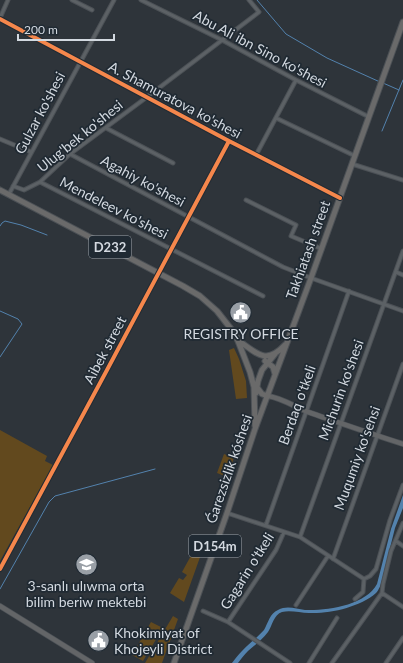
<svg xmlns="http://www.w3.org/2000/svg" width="403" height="663" font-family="Lato,sans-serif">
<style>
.green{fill:#62491e}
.water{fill:#5382ad}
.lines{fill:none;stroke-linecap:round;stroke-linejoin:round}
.stream{stroke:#5382ad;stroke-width:1}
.street-casing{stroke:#4c5156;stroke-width:5}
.secondary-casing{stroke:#4c5156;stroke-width:6}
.primary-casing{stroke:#4c5156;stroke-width:7}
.street{stroke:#5c6165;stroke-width:3}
.secondary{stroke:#636567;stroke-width:4.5}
.primary{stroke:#6a6a6a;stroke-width:5}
.cycleway-casing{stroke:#202a33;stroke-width:6}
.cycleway{stroke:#f5874c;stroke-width:4}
.labels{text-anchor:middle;stroke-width:3.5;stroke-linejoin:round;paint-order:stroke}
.shield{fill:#202a33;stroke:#9da4ac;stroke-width:1}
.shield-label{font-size:13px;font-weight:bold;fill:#d3d9e0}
.street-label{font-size:14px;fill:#d3d9e0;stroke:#202a33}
.poi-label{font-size:14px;fill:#d3d9e0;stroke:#202a33}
</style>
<rect width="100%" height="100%" fill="#2e343a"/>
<path class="green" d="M234 348 239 359 246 381 247 398 236 399 229 350Z
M0 430 47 456 45 461 53 465 0 561Z
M224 454 234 458 227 477 217 473Z
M198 543 204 546 184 602 170 593 179 578 183 580 187 575 182 572Z
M173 616 178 619 162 663H145Z
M151 622 163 628 143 661 132 655Z"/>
<path class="water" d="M403 495V508L395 528 382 580C381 584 379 590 376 593 360 607 330 614 309 613 300 613 291 610 282 612 274 614 272 626 268 632 262 640 255 645 248 651 244 655 241 659 238 663H232C235 659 238 655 242 651 249 643 257 638 264 630 268 623 270 613 278 610 287 605 296 609 305 610 327 611 366 605 377 584L391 529Z"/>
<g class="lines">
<path class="stream" d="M257 0 286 34 327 58 380 82
M383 83 399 90
M382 131 403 80
M0 226 2 223 5 221 21 225 47 235
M0 311 18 319 22 324 0 357
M0 589 49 502 55 496 155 469"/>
<defs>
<path id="street" d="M72 0 92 10
M141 0 222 40 296 80 369 117
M0 18 8 0
M0 19 229 141 340 198
M276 118 355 156
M106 128 173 163
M0 139 31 152
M70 154 283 267 311 278 403 311
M256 155 296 80
M352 164 403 180
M40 182 263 296
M13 186 24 190 40 182 70 154 147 97 259 12 249 0
M9 194 114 0
M246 200 296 225 291 236 322 249
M396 272 403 275
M227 513 300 537 364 579
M266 525 349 291
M300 537 403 251
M396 541 403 546
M333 559 403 364
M0 569 107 370 229 141
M364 579 370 576 376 569 390 520 403 485
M382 593 403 607
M355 599 363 592 364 579
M296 605 328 556
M203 611 228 622 290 663
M228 622 276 550 284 532
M309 663 337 618
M332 663 382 593 383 584 391 551 403 523
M386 663 403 638"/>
<path id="secondary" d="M268 396C282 398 295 407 308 412 340 423 371 434 403 444
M0 606 92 663"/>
<path id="primary" d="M0 190 183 286 200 296 217 311 235 334 238 341 250 372 254 387 255 426
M239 341C258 354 266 365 285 345
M265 361 273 367 275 374
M256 386 262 394 268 396
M256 393 258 381 262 370 275 354
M174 663 227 513 255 429 311 278 403 22"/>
</defs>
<use href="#street" class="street-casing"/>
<use href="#secondary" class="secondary-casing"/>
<use href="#primary" class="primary-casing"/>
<use href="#street" class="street"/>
<use href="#secondary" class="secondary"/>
<use href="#primary" class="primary"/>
<defs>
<path id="cycleway" d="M0 19 229 141 340 198
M0 569 107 370 229 141"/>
</defs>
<use href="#cycleway" class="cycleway-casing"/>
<use href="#cycleway" class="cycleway"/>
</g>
<defs>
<symbol id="civic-disc" viewBox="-11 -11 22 22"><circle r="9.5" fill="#999fa6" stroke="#202a33"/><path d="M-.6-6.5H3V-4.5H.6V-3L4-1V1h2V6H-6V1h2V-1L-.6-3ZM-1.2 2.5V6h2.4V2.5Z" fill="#fff"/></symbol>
<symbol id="school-disc" viewBox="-11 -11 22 22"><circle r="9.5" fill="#999fa6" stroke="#202a33"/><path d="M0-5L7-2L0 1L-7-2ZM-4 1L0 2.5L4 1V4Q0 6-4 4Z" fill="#fff"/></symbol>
</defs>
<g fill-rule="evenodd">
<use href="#civic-disc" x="228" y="300" width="25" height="25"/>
<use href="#school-disc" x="74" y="552" width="25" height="25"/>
<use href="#civic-disc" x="86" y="628" width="25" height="25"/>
</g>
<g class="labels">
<g class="shield">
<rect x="89" y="236" width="42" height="22" rx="3"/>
<rect x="189" y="535" width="52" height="22" rx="3"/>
</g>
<g class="shield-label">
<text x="110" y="252">D232</text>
<text x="215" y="551">D154m</text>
</g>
<g class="street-label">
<text transform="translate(260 49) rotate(28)" y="5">Abu Ali ibn Sino ko'shesi</text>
<text transform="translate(175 100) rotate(28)" y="5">A. Shamuratova ko'shesi</text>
<text transform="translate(40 113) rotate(-62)" y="5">Gulzar ko'shesi</text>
<text transform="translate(80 136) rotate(-39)" y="5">Ulug'bek ko'shesi</text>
<text transform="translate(143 181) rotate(28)" y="5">Agahiy ko'shesi</text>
<text transform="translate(114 208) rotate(27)" y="5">Mendeleev ko'shesi</text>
<text transform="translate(308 250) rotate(-70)" y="5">Takhiatash street</text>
<text transform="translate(105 350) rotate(-62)" y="5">Aibek street</text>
<text transform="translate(341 390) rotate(-70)" y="5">Michurin ko'shesi</text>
<text transform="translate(297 405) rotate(-70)" y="5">Berdaq o'tkeli</text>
<text transform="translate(357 458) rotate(-70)" y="5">Muqumiy ko'sehsi</text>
<text transform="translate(229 469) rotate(-71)" y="5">Ǵarezsizlik kóshesi</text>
<text transform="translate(247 571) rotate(-58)" y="5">Gagarin o'tkeli</text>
</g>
<g class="poi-label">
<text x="241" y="339">REGISTRY OFFICE</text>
<text x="86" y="591">3-sanlı ulıwma orta<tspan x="86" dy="16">bilim beriw mektebi</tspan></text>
<text x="114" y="638" text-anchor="start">Khokimiyat of<tspan x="114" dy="16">Khojeyli District</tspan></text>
</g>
</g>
<path d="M18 34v6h96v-6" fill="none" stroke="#d3d9e0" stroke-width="2"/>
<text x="24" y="34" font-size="12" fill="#d3d9e0" stroke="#202a33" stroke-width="3" paint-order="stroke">200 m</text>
</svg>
